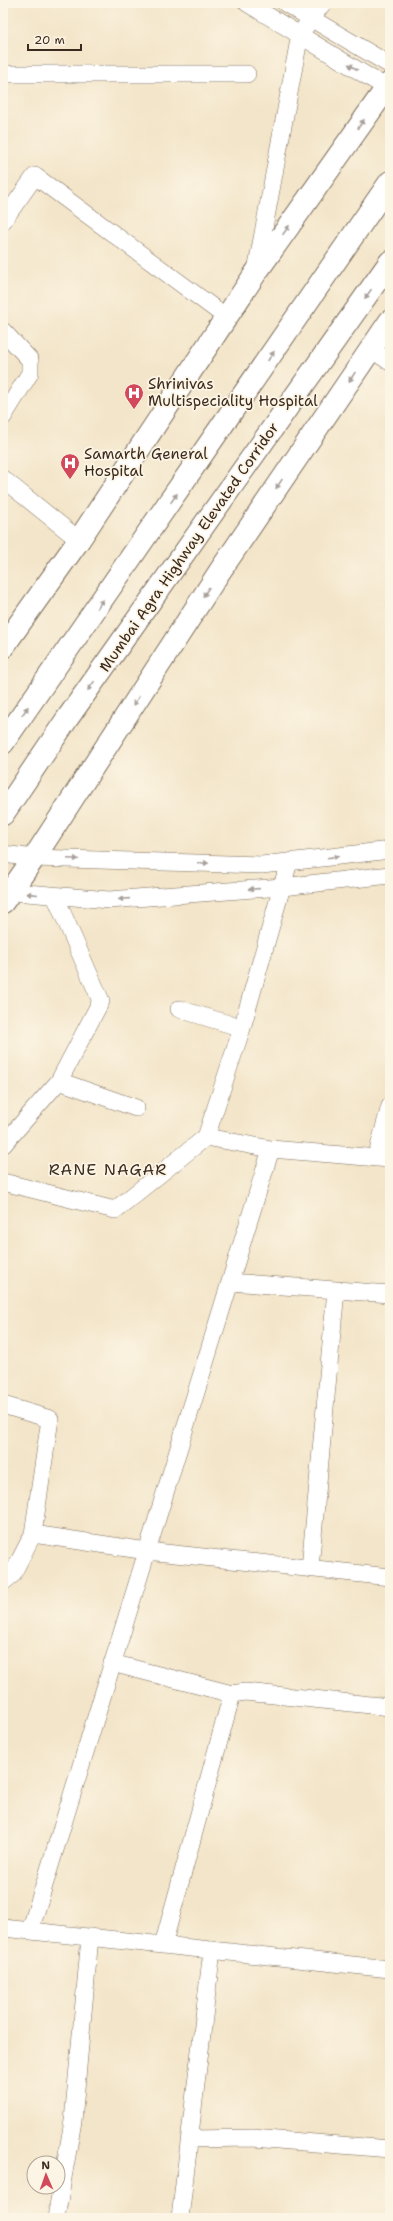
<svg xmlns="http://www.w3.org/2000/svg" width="393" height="2221" font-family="'Shantell Sans',sans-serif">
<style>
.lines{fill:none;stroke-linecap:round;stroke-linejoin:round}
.minor-casing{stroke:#7b6b5a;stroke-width:18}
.major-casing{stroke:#7b6b5a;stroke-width:24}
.highway-casing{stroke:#7b6b5a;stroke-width:24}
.minor{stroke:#fff;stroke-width:17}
.major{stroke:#fff;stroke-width:22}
.highway{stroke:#fff;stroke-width:22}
.oneway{fill:#a79f9a}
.labels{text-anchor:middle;stroke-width:3.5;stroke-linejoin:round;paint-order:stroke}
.poi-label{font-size:15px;fill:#3b2a1e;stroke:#fcf5e5;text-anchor:start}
.street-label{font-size:15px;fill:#3b2a1e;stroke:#fcf5e5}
.neighbourhood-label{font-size:16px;letter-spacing:1px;fill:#3b2a1e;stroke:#fcf5e5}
</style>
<rect width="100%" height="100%" fill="#fcf5e5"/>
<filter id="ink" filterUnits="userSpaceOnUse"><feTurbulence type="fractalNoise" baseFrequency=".025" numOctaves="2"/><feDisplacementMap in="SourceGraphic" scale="8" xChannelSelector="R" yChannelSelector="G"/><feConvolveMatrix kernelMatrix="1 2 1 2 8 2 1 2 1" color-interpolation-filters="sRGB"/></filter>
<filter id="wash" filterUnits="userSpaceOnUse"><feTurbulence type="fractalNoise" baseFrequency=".012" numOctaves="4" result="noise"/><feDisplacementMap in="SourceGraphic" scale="16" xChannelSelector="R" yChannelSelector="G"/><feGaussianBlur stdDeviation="0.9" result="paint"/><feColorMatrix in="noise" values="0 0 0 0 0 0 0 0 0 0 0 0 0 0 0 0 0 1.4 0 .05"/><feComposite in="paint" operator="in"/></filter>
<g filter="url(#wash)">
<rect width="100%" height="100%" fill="#f3e5c9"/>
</g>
<g filter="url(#ink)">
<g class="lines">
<defs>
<path id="minor" d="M247 3 387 88
M285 3 390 65
M3 74H247
M3 221 35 176 226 317
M256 271 300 34 323 3
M3 331 30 360V373L3 417
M371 349 390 362
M3 479 79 540
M3 854 34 858 262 865 390 850
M3 891 109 900 282 887 390 875
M179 1009 242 1028
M59 1081 136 1108
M206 1137 271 1149 390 1159
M3 1145 59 1081 101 1001 55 896
M376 1158 390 1106
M3 1182 115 1210 206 1137 242 1028 289 862
M230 1282 390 1294
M3 1405 50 1419 33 1534 12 1575 3 1582
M33 1534 147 1551 390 1577
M310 1568 336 1290
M112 1663 232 1694 245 1692 390 1707
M3 1928 390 1969
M30 1931 271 1149
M163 1945 232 1694
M190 2139 253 2138 390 2149
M56 2218 73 2121 90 1937
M180 2218 212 1950"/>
<path id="major" d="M3 647 79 540 255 274 390 83
M3 902 34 858 220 571 390 321"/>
<path id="highway" d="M3 743 390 182
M3 814 67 719 390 262"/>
</defs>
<use href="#minor" class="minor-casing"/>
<use href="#major" class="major-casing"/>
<use href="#highway" class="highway-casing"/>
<use href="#minor" class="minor"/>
<use href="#major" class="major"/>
<use href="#highway" class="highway"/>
</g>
<defs><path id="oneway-solid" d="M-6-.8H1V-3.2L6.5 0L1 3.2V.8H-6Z"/></defs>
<g class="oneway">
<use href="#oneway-solid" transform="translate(353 67) rotate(-148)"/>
<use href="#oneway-solid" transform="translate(361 124) rotate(-55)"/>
<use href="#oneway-solid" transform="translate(286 230) rotate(-55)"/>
<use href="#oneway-solid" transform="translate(368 294) rotate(125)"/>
<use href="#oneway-solid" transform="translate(271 356) rotate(-56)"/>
<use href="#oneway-solid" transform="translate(352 377) rotate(124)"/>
<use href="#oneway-solid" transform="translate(279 484) rotate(124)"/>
<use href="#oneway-solid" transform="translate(174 498) rotate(-55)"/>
<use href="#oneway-solid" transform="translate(206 592) rotate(123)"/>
<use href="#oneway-solid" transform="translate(100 604) rotate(-55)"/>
<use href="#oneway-solid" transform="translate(91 686) rotate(125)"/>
<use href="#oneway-solid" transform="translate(136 701) rotate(123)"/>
<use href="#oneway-solid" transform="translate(25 711) rotate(-55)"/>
<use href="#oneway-solid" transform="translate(333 857) rotate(-7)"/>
<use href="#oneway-solid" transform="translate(73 859) rotate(2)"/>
<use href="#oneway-solid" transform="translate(203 863) rotate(2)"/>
<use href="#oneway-solid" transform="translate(254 889) rotate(176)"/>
<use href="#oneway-solid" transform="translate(32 894) rotate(-175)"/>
<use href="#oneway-solid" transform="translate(124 899) rotate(176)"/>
</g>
</g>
<defs>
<symbol id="hospital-pin" viewBox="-11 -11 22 30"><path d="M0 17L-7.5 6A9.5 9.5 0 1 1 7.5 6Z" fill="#d1495b" stroke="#fcf5e5"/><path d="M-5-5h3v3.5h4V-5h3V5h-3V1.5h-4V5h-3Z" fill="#fff"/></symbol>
</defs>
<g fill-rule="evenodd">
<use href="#hospital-pin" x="123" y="382" width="22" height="30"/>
<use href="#hospital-pin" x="59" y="452" width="22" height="30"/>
</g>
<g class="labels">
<g class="poi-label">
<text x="148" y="389">Shrinivas<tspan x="148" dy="17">Multispeciality Hospital</tspan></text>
<text x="84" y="459">Samarth General<tspan x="84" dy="17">Hospital</tspan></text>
</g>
<g class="street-label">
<text transform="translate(189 547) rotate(-55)" y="5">Mumbai Agra Highway Elevated Corridor</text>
</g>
<g class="neighbourhood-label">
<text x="108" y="1175">RANE NAGAR</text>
</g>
</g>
<rect width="393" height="2221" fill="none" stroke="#fcf5e5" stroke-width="16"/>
<g transform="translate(46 2175) rotate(358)"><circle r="19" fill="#fcf5e5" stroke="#afa495"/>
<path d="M0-3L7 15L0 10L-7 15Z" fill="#d1495b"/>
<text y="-6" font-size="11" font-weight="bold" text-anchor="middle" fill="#3b2a1e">N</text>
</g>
<path d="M28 44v6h53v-6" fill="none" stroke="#3b2a1e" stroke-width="2"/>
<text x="34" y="44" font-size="12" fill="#3b2a1e" stroke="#fcf5e5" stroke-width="3" paint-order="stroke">20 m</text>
</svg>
